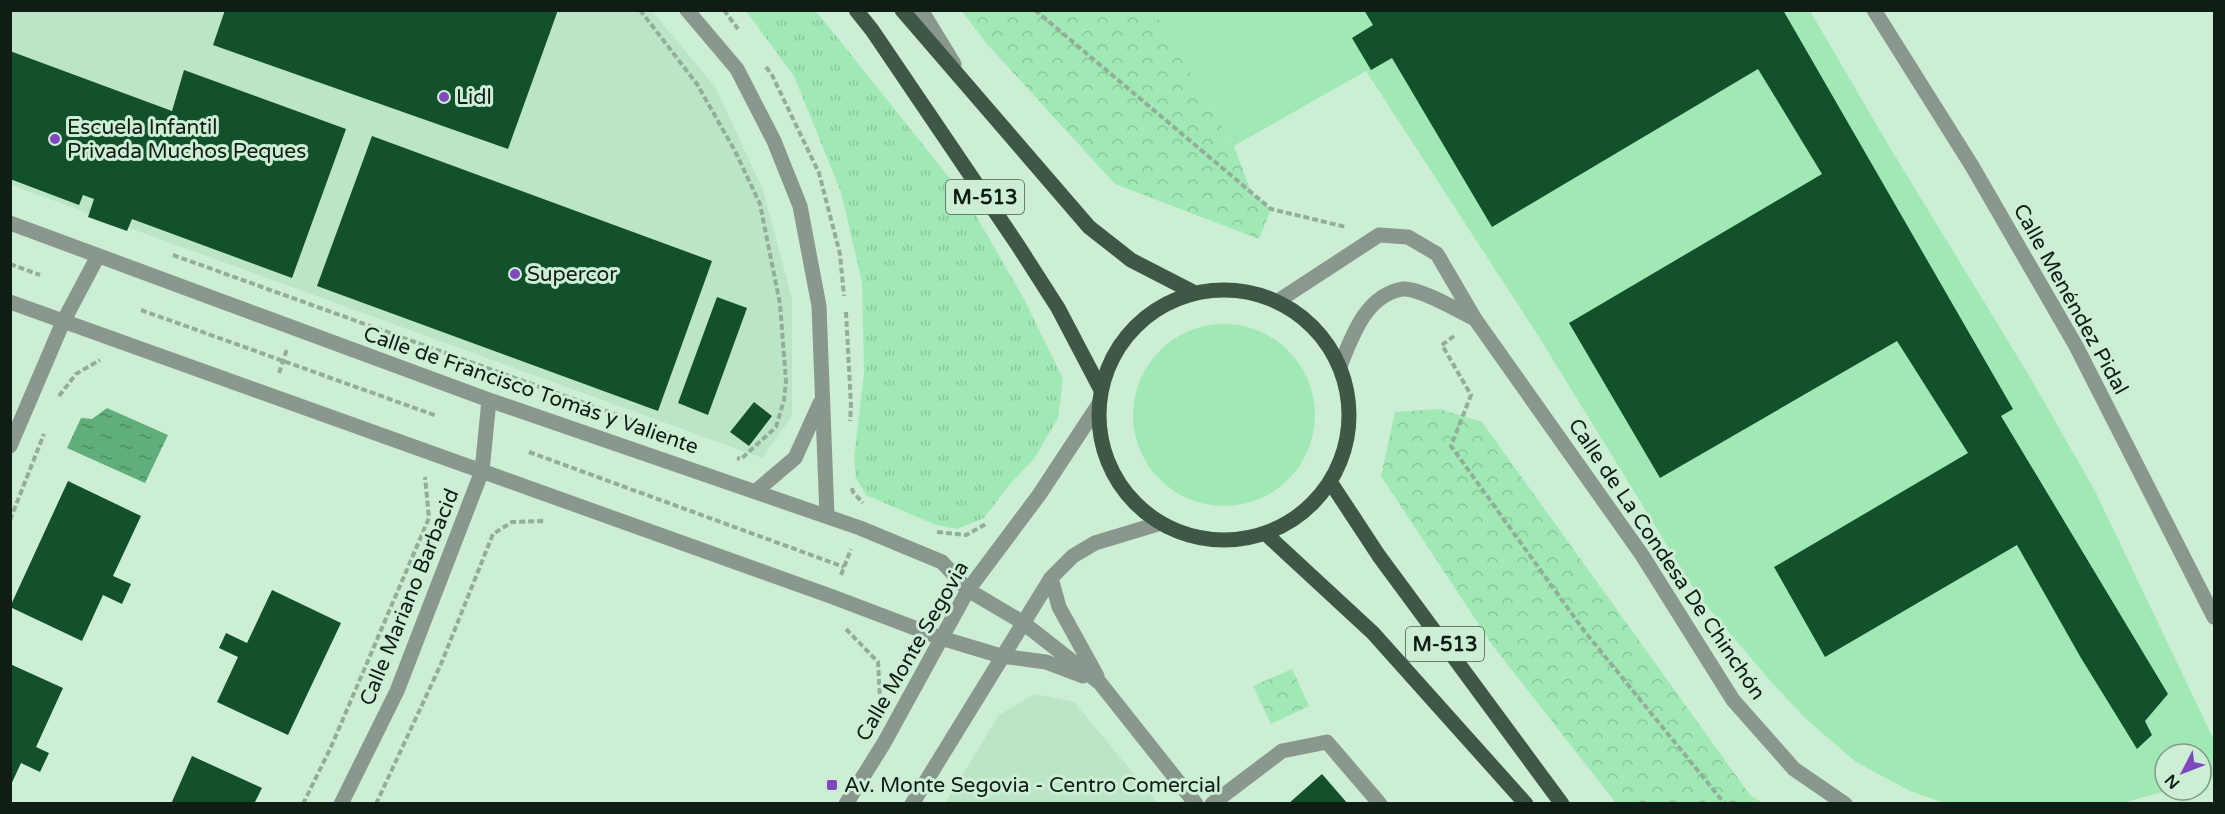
<svg xmlns="http://www.w3.org/2000/svg" width="2225" height="814" font-family="'Varela Round',sans-serif">
<style>
.built{fill:#bce5c7}
.grass{fill:url(#grass-tufts)}
.park{fill:url(#park-crowns)}
.garden{fill:#a0e9b5}
.water{fill:url(#water-ripples)}
.building{fill:#12512c}
.lines{fill:none;stroke-linecap:round;stroke-linejoin:round}
.path{stroke:#92ad99;stroke-width:4;stroke-dasharray:6 3;stroke-linecap:butt}
.minor{stroke:#89978d;stroke-width:15}
.tertiary{stroke:#89978d;stroke-width:15}
.primary{stroke:#3f5846;stroke-width:15}
.poi-dot{fill:#8148be;stroke:#cceed5;stroke-width:2}
.labels{text-anchor:middle;stroke-width:6;stroke-linejoin:round;paint-order:stroke}
.shield{fill:#cceed5;stroke:#485c4e;stroke-width:1.5}
.shield-label{font-size:20px;font-weight:bold;fill:#101d14}
.poi-label{font-size:21px;fill:#101d14;stroke:#cceed5;text-anchor:start}
.street-label{font-size:21px;fill:#101d14;stroke:#cceed5}
</style>
<defs>
<pattern id="grass-tufts" width="24" height="20" patternUnits="userSpaceOnUse" patternTransform="scale(1.5)"><rect width="24" height="20" fill="#a0e9b5"/><path d="M3 7l-1-3M5 7V3M7 7l1-3M15 17l-1-3M17 17v-4M19 17l1-3" fill="none" stroke="#89c79b"/></pattern>
<pattern id="park-crowns" width="20" height="18" patternUnits="userSpaceOnUse" patternTransform="scale(1.5)"><rect width="20" height="18" fill="#a0e9b5"/><path d="M2 6a3 3 0 1 1 6 0M12 15a3 3 0 1 1 6 0" fill="none" stroke="#89c79b"/></pattern>
<pattern id="water-ripples" width="26" height="14" patternUnits="userSpaceOnUse" patternTransform="scale(1.5)"><rect width="26" height="14" fill="#60ae79"/><path d="M2 4q2-2 4 0t4 0M15 11q2-2 4 0t4 0" fill="none" stroke="#4e8d62"/></pattern>
</defs>
<rect width="100%" height="100%" fill="#cceed5"/>
<path class="built" d="M10 11H652L716 88 763 190 792 299V416L762 458 11 185Z
M1035 694 1074 702 1158 803H945L999 715Z"/>
<path class="grass" d="M746 11H816L967 200 1025 301 1063 379 1058 418 1034 459 1009 485 984 518 957 529 936 525 866 495 856 478 854 458 864 373 862 282 841 192 794 76Z"/>
<path class="park" d="M962 11H1154L1234 146 1251 192 1271 209 1259 239 1115 184 986 43Z
M1440 409 1482 422 1750 795 1762 803H1616L1493 646 1381 476 1395 412Z
M1292 669 1309 706 1271 724 1253 686Z"/>
<path class="garden" d="M1154 11H1810L1889 146 2030 377 2095 491 2214 740V774L2207 790 2201 786V754H2165V790H2169L2119 804 1944 803 1910 791 1856 762 1807 720 1773 684 1699 597 1539 337 1366 71 1234 146Z
M1133 415a91 91 0 1 1 182 0a91 91 0 1 1-182 0Z"/>
<path class="water" d="M107 408 168 435 145 483 67 448 81 418 92 419Z"/>
<path class="building" d="M225 10H558L508 149 213 45Z
M1364 10H1783L2013 409 2001 416 2168 694 2145 721 2152 735 2137 749 2081 658 2017 545 1825 657 1774 567 1968 453 1897 341 1660 478 1569 323 1822 174 1758 69 1492 227 1392 58 1371 70 1352 38 1373 25Z
M10 51 172 111 184 70 346 129 292 278 132 219 127 231 88 217 94 199 83 195 79 205 10 179Z
M372 136 712 261 658 411 317 286Z
M717 297 747 308 708 415 678 403Z
M754 402 772 416 749 446 730 432Z
M68 481 141 516 113 576 131 584 122 604 103 595 82 641 10 607Z
M272 590 341 623 288 735 217 702 238 657 219 648 226 633 247 643Z
M10 664 63 688 36 747 49 753 40 772 21 763 10 787Z
M192 756 262 788 254 804H171Z
M1322 774 1348 804H1288Z"/>
<g class="lines">
<path class="path" d="M640 10 697 84 735 151 760 204 780 304 786 381 784 400 776 427 741 459 737 458
M724 10 738 29
M1035 10 1271 209 1346 227
M766 67 772 75 819 173 840 254 844 296
M173 255 690 441
M10 264 40 275
M141 310 437 416
M846 312 851 405 850 421
M1454 336 1442 345 1471 395 1451 446 1585 632 1725 804
M10 368V370
M279 373 287 349
M59 396 76 374 100 360
M529 452 844 567
M852 488 853 492 863 503
M10 520 44 434
M937 532 966 535 986 524
M841 575 851 549
M846 629 878 662 880 698
M303 804 331 747 429 518 425 477
M376 804 441 664 493 534 512 522 546 521"/>
<path class="minor" d="M687 10 737 69 774 141 800 206 819 306 827 516
M921 10 954 64
M1874 10 1972 166 2076 346 2214 617
M10 223 489 400 860 528 942 562 968 590 1022 622 1100 683 1196 804
M10 302 833 597 941 638 1001 656 1046 662 1083 676
M10 446 63 322 98 256
M756 491 795 458 820 403
M1051 578 1059 607 1097 676
M341 804 397 691 482 471 489 400
M846 804 884 743 968 590 1039 495 1099 404
M912 804 1051 578 1073 556 1095 543 1161 523
M1212 804 1282 751 1327 742 1380 804"/>
<path class="tertiary" d="M1278 301 1379 235 1408 237 1437 254 1475 319 1642 555 1733 700 1794 769 1845 804
M1340 366C1352 337 1365 296 1402 289 1419 287 1459 311 1475 319"/>
<path class="primary" d="M856 10 872 30 1017 244 1058 308 1101 390
M902 10 1089 227 1131 260 1195 293
M1099 415a125 125 0 1 1 250 0a125 125 0 1 1-250 0Z
M1331 483 1379 556 1562 804
M1266 534 1373 633 1526 804"/>
</g>
<g class="poi-dot">
<circle cx="444" cy="97" r="6"/>
<circle cx="55" cy="139" r="6"/>
<circle cx="515" cy="274" r="6"/>
<rect x="826" y="779" width="12" height="12" rx="3"/>
</g>
<g class="labels">
<g class="shield">
<rect x="946" y="180" width="78" height="34" rx="4.5"/>
<rect x="1406" y="627" width="78" height="34" rx="4.5"/>
</g>
<g class="shield-label">
<text x="985" y="204">M-513</text>
<text x="1445" y="651">M-513</text>
</g>
<g class="poi-label">
<text x="456" y="104">Lidl</text>
<text x="67" y="134">Escuela Infantil<tspan x="67" dy="24">Privada Muchos Peques</tspan></text>
<text x="527" y="281">Supercor</text>
<text x="844" y="792">Av. Monte Segovia - Centro Comercial</text>
</g>
<g class="street-label">
<text transform="translate(2071 299) rotate(61)" y="7">Calle Menéndez Pidal</text>
<text transform="translate(531 390) rotate(19)" y="7">Calle de Francisco Tomás y Valiente</text>
<text transform="translate(1667 559) rotate(56)" y="7">Calle de La Condesa De Chinchón</text>
<text transform="translate(409 597) rotate(-68)" y="7">Calle Mariano Barbacid</text>
<text transform="translate(912 651) rotate(-60)" y="7">Calle Monte Segovia</text>
</g>
</g>
<rect width="2225" height="814" fill="none" stroke="#101d14" stroke-width="24"/>
<g transform="translate(2183 772) rotate(228)"><circle r="28" fill="#cceed5" stroke="#819a88" stroke-width="1.5"/>
<path d="M0-4.5L10 22L0 15L-10 22Z" fill="#8148be"/>
<text y="-9" font-size="16" font-weight="bold" text-anchor="middle" fill="#101d14">N</text>
</g>
</svg>
